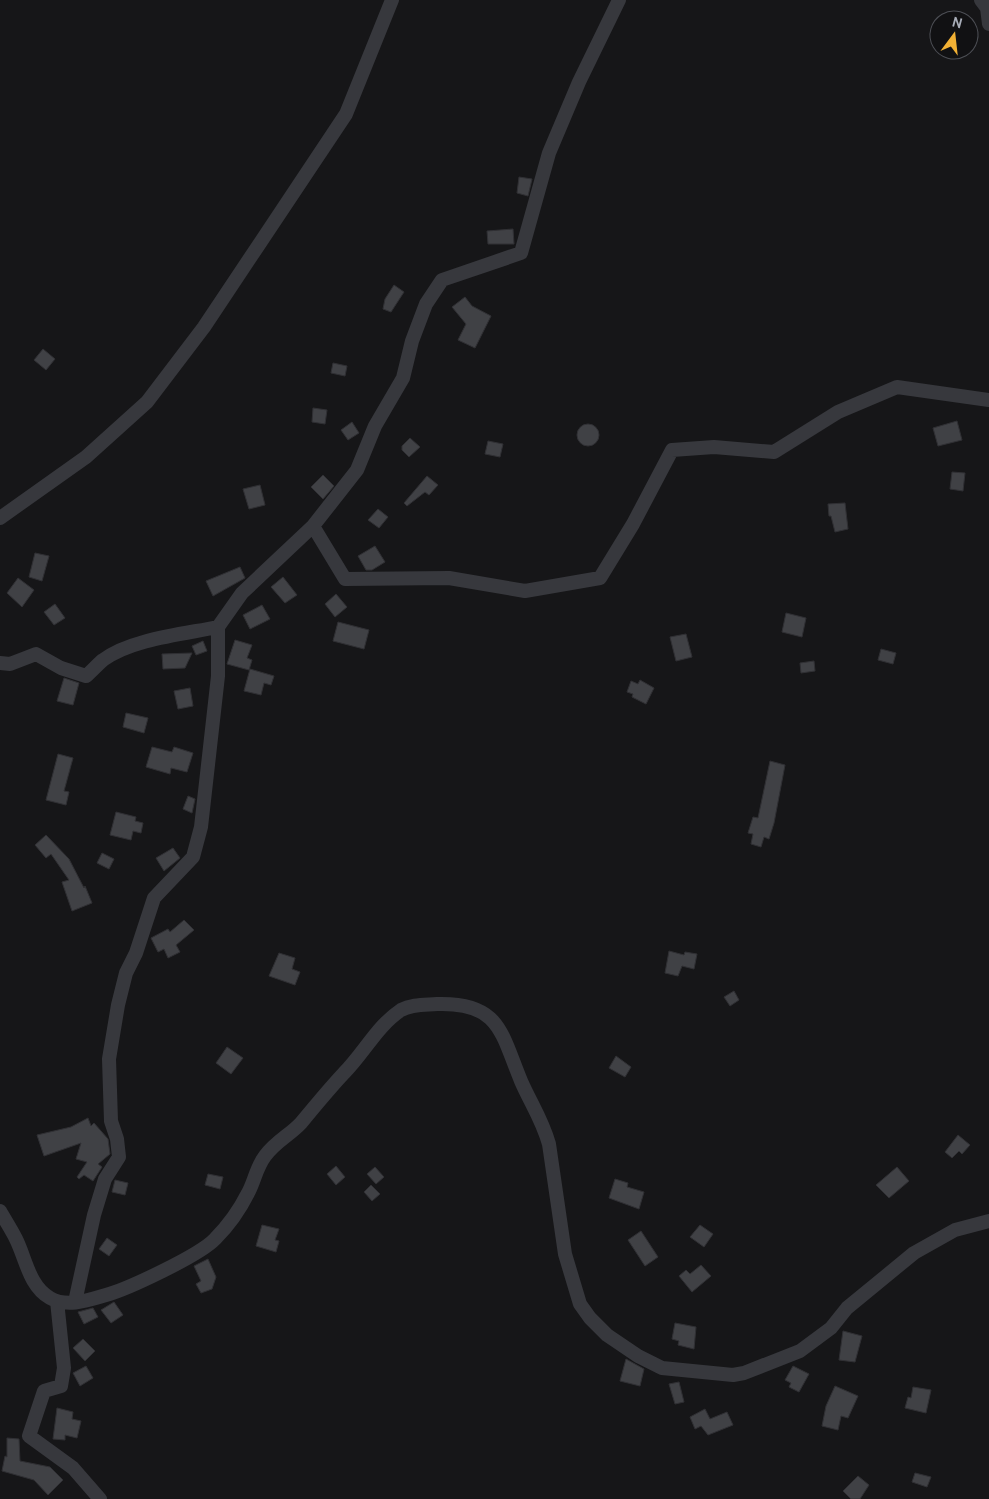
<svg xmlns="http://www.w3.org/2000/svg" width="989" height="1499" font-family="Cabin,sans-serif">
<style>
.building{fill:#404145;stroke:#303034}
.lines{fill:none;stroke-linecap:round;stroke-linejoin:round}
.street{stroke:#37383d;stroke-width:14}
</style>
<rect width="100%" height="100%" fill="#161618"/>
<path class="building" d="M519 177 532 179 528 196 517 193Z
M513 229 514 244H488L487 231Z
M394 285 404 292 391 312 383 309 385 299Z
M465 297 472 306 491 316 475 348 458 340 466 324 452 307Z
M43 349 55 359 46 370 34 360Z
M333 363 347 366 345 376 331 373Z
M313 408 327 410 325 424 312 422Z
M957 421 962 440 938 446 933 428Z
M352 422 359 433 348 440 341 430Z
M577 435a11 11 0 1 1 22 0a11 11 0 1 1-22 0Z
M410 438 420 447 409 457 402 450V446Z
M488 441 503 444 500 457 485 454Z
M952 472 965 473 963 491 950 489Z
M323 475 334 486 323 499 311 487Z
M427 476 438 485 429 495 425 492 407 506 404 503Z
M260 485 265 505 249 509 243 489Z
M845 503 848 529 835 532 831 516H829L828 504Z
M378 509 388 517 379 528 368 520Z
M375 546 385 562 372 570H366L358 556Z
M35 553 49 556 42 581 29 577Z
M240 567 245 578 213 596 206 581Z
M283 577 297 595 285 603 271 587Z
M18 578 34 590 22 607 7 593Z
M336 594 347 607 335 617 325 604Z
M55 604 65 618 54 625 44 612Z
M262 605 270 619 250 629 243 615Z
M786 613 806 618 802 637 782 632Z
M338 622 369 630 364 649 333 641Z
M686 634 692 657 676 661 670 637Z
M235 640 252 645 247 658 252 660 249 670 227 664Z
M203 641 207 651 196 655 192 646Z
M881 649 896 653 893 664 878 660Z
M192 653 185 668 163 669 162 654Z
M814 661 815 671 801 673 800 663Z
M250 669 274 676 271 685 264 683 261 695 244 691Z
M64 678 79 683 73 705 57 701Z
M640 680 654 688 646 704 632 697 633 694 627 692 631 681 638 684Z
M190 688 193 706 178 709 174 691Z
M126 713 148 718 144 733 123 727Z
M152 747 172 752 174 747 193 753 187 772 171 768 170 774 146 767Z
M58 754 73 758 64 791 69 792 66 805 46 800Z
M770 761 785 765 774 823 769 839 764 837 761 847 751 844 753 834 748 833 753 817 758 818Z
M188 796 195 799 192 813 183 809Z
M116 812 136 817 135 821 143 823 141 833 133 831 131 840 110 835Z
M46 835 69 859 84 888 85 886 92 903 72 911 62 882 69 880 51 854 46 858 35 845Z
M173 848 180 858 164 871 156 858Z
M102 853 114 859 109 869 97 863Z
M184 920 194 930 176 945 180 952 168 958 164 949 158 952 151 938 168 929 170 932Z
M669 951 684 955 685 952 697 954 694 969 682 966 678 976 665 973Z
M279 953 295 958 292 969 300 972 295 985 269 976Z
M734 991 739 1000 730 1006 724 997Z
M227 1047 243 1058 231 1074 216 1063Z
M616 1056 631 1067 625 1077 609 1068Z
M88 1118 91 1126 94 1123 108 1139 110 1154 98 1164 102 1167 93 1181 84 1175 79 1179 77 1177 87 1162 76 1159 81 1143 44 1156 37 1135 71 1127Z
M958 1135 970 1145 962 1154 959 1151 952 1158 945 1152Z
M336 1166 345 1177 336 1185 327 1174Z
M375 1167 384 1177 376 1184 367 1174Z
M897 1167 909 1181 889 1198 876 1185Z
M208 1174 223 1177 220 1189 205 1185Z
M615 1179 628 1183 627 1187 644 1192 639 1209 609 1198Z
M115 1180 128 1183 125 1195 112 1192Z
M371 1185 380 1194 372 1201 364 1192Z
M262 1225 279 1229 275 1240 279 1241 276 1252 256 1246Z
M700 1225 713 1234 704 1247 690 1237Z
M641 1231 658 1257 645 1266 628 1240Z
M107 1238 117 1245 109 1256 99 1249Z
M208 1259 216 1277 212 1289 201 1293 196 1284 201 1281 194 1266Z
M701 1265 711 1276 692 1292 679 1276 686 1270 690 1274Z
M114 1302 123 1315 111 1323 101 1310Z
M93 1308 98 1317 84 1324 78 1312Z
M675 1323 696 1327 694 1349 678 1345 679 1341 672 1339Z
M843 1331 862 1336 855 1362 839 1360Z
M83 1339 95 1351 85 1361 73 1348Z
M626 1359 644 1369 640 1386 620 1381Z
M86 1366 93 1378 80 1386 73 1373Z
M793 1366 809 1374 799 1392 789 1387 791 1383 785 1380Z
M679 1382 684 1402 675 1404 669 1384Z
M835 1386 858 1396 848 1418 841 1416 838 1430 822 1426 826 1406Z
M913 1387 931 1390 926 1413 905 1408 908 1397 911 1398Z
M57 1408 73 1412 72 1419 81 1421 77 1438 65 1435V1440L53 1439Z
M705 1409 710 1419 727 1412 733 1425 708 1435 701 1426 695 1429 690 1417Z
M7 1438 19 1439 20 1461 50 1467 63 1480 48 1495 34 1480 2 1471 5 1456 7 1457Z
M915 1473 931 1477 927 1487 912 1482Z
M858 1476 869 1485 860 1499H851L843 1491Z"/>
<g class="lines">
<path class="street" d="M981 0 987 8 989 24
M0 518 86 457 147 402 204 327 346 114 392 0
M313 526 345 579 449 578 525 591 600 578 633 524 672 450 714 447 774 452 838 412 897 387 989 400
M0 663 10 664 36 654 61 668 86 676C92 671 97 665 103 660 131 639 184 634 218 627
M0 1211C5 1220 11 1229 16 1239 26 1259 29 1286 50 1298 67 1308 89 1300 106 1295 128 1289 200 1255 215 1239 228 1226 240 1209 248 1193 255 1180 256 1168 265 1156 276 1141 290 1135 301 1123 315 1106 329 1089 344 1073 364 1053 377 1026 401 1010 412 1004 425 1005 437 1004 500 1002 501 1033 521 1081 531 1104 542 1119 549 1144L565 1254 580 1304 590 1318 607 1335 638 1356 662 1368 733 1375 744 1373 800 1351 831 1328 847 1308 914 1253 955 1230 989 1221
M57 1301 64 1368 61 1386 44 1391 29 1436 73 1468 100 1499
M75 1302 94 1215 105 1179 119 1157 117 1139 111 1121 109 1059 118 1005 126 973 136 953 154 898 193 857 201 827 218 676V627L242 593 313 526 357 470 375 426 403 378 412 341 426 304 442 280 521 253 549 153 579 82 619 0"/>
</g>
<g transform="translate(954 35) rotate(15)"><circle r="24" fill="#111113" stroke="#4d4f55"/>
<path d="M0-4L9 19L0 12L-9 19Z" fill="#f2b134"/>
<text y="-8" font-size="14" font-weight="bold" text-anchor="middle" fill="#a8adb8">N</text>
</g>
</svg>
